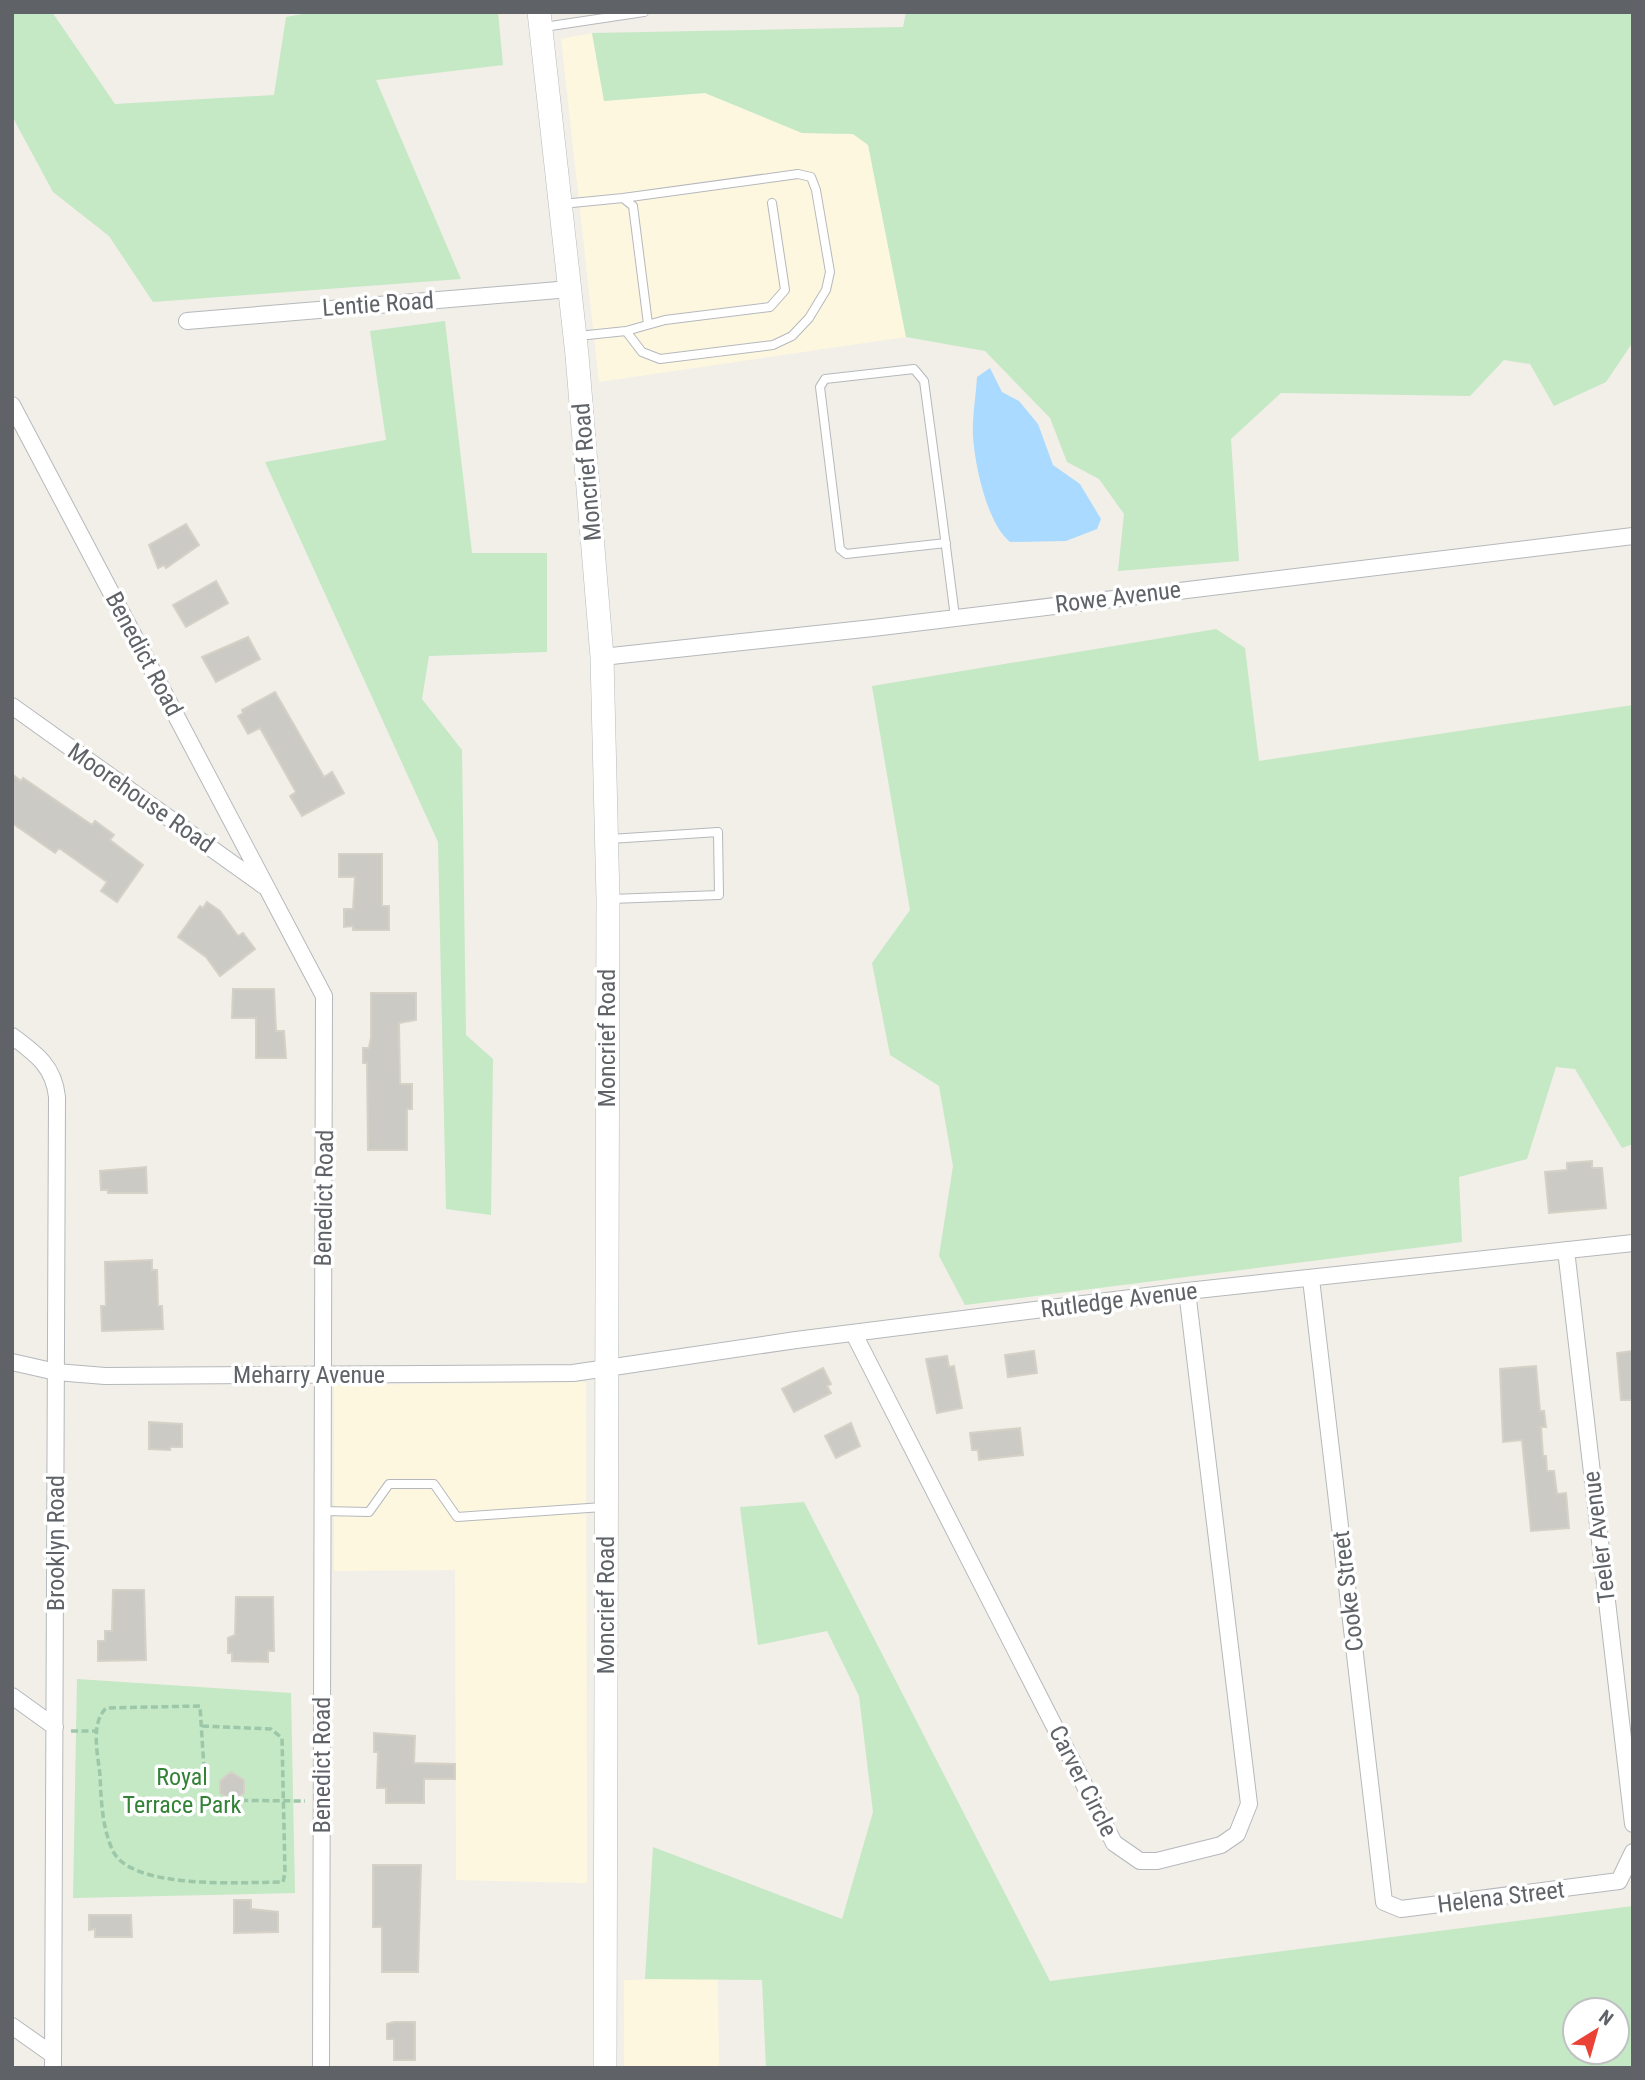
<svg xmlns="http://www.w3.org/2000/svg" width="1645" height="2080" font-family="'Roboto Condensed',sans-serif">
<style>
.commercial{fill:#fef7e0}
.green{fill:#c5e8c5;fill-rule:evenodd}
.water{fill:#aadaff}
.building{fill:#cccac5;stroke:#d6d1c6;stroke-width:2}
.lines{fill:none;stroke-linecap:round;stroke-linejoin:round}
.lane-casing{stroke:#b5b8bc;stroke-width:10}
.street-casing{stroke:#b5b8bc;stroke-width:18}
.secondary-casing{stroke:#b6babf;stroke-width:24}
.path{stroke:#9cc7a9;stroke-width:3.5;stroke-dasharray:7 3.5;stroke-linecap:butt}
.lane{stroke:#fff;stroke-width:8}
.street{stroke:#fff;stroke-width:16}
.secondary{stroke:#fff;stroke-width:23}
.labels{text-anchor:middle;stroke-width:7;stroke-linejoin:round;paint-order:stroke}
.street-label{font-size:24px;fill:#5f6368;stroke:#fff}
.park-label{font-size:24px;fill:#348238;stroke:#fff}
</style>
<rect width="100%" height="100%" fill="#f1efe8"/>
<path class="commercial" d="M592 33 604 101 705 93 802 133 853 134 869 145 906 337 599 382 561 39Z
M586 1382 587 1883 456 1880 455 1570 334 1571V1385Z
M718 1978 719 2068H624V1980Z"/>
<path class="green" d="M12 12H52L115 104 274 95 286 17 313 12H498L503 65 376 80 461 279 153 302 109 236 53 192 12 116Z
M906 12H1633V342L1606 382 1554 406 1530 364 1504 360 1470 396 1281 393 1231 439 1239 561 1118 571 1124 514 1099 479 1067 462 1050 418 985 351 906 337 868 145 853 134 802 133 705 93 604 101 592 33 903 27Z
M445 321 472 553H547V652L429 656 422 699 462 750 466 1035 493 1059 491 1215 446 1209 438 842 265 462 386 440 370 331Z
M1216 629 1245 648 1259 761 1633 705V1144L1622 1148 1575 1069 1556 1067 1527 1159 1459 1177 1462 1242 965 1305 939 1256 953 1166 939 1086 890 1055 872 963 910 910 872 686Z
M804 1502 1050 1981 1633 1906V2068H766L762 1980 645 1979 653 1847 842 1919 873 1812 859 1696 827 1631 758 1645 740 1507ZM1575 2010H1617V2052H1575Z
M77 1679 291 1693 295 1893 73 1898Z"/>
<path class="water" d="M990 368 1002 392 1019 401 1038 424 1053 465 1080 484 1101 519 1097 529 1066 541 1010 542C987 523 975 466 973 437 972 417 976 396 977 377Z"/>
<path class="building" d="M186 524 199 545 166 568 164 565 158 568 149 545Z
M216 581 228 603 186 627 173 605Z
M248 637 260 659 216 682 202 657Z
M275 692 324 777 332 772 344 793 302 816 290 796 296 792 260 728 248 734 238 716 243 713 242 710Z
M12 774 21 781 23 778 92 825 95 821 114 835 110 840 143 865 117 902 101 891 107 882 59 848 55 853 12 823Z
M339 854H382V906H389V930H353V926L344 927V909H353L355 877H339Z
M207 902 220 911 238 936 243 933 255 949 220 976 206 957 178 937 200 906 203 908Z
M233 989H274L276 1031H284L286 1058H256V1018H232Z
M371 993H416V1020L399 1023 400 1084H412V1109H407V1150H368L367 1063H363V1048H369L371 1037Z
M1592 1161V1168H1602L1606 1208 1549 1213 1545 1172 1567 1170V1163Z
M146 1167 147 1193H108V1190H101L100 1171Z
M152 1260V1270H157L158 1306H162L163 1329 102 1331 101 1306H106L105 1262Z
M1034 1351 1037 1373 1008 1377 1005 1355Z
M1633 1351V1400H1621L1617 1353Z
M947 1356 949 1367 954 1366 962 1408 937 1413 926 1359Z
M1536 1366 1540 1411H1544L1546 1427H1541L1543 1456H1546L1547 1471H1554L1557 1494 1566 1493 1569 1528 1531 1531 1522 1440 1503 1442 1500 1369Z
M823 1368 831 1384 827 1386 831 1393 794 1412 782 1389Z
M149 1422 182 1424V1447H170V1450L149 1449Z
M851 1423 860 1446 836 1458 825 1436Z
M1020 1428 1023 1455 979 1460 978 1450H972L970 1433Z
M113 1590H144L146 1660 98 1661V1641H105V1631H112Z
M236 1597H273L274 1651H268V1662L232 1661V1653H228V1638L235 1635Z
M374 1733 415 1736 414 1763 455 1764V1779H424V1803H386V1788H377L378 1752H374Z
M231 1772 244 1780V1793L232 1800 220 1793V1781Z
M373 1865H421L418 1972H382V1927H373Z
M234 1900H251V1909L278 1912V1932L234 1933Z
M89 1915H131L132 1937H95V1929L89 1930Z
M394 2022H415V2060H394V2039H387V2024Z"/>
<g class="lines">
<defs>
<path id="lane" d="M544 27 644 12
M623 198 798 174 811 177 816 190 830 272 826 290 809 318 792 336 773 345 660 359 642 352 626 331
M562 204 623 198 633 206 648 324
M578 336 626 331 665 320 770 307 785 290 772 203
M946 543 846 554 840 549 820 387 825 379 914 369 924 381C935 460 945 538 955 617
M610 839 718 832 719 895 611 899
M324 1511 369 1512 389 1484H434L457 1517 603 1507"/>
<path id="street" d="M187 321 570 289
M12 405 324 996 321 2068
M602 657 873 628 1633 536
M12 706 264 886
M12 1036C35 1053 54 1066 57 1097L53 2068
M1566 1250 1633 1824
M1311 1279 1384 1902 1401 1909 1619 1881 1633 1852
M854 1334 1114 1843 1140 1861H1157L1221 1845 1237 1834 1249 1804 1187 1291
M12 1362 56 1372 105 1376 573 1373 796 1340 1187 1291 1633 1243
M12 1696 55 1727
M12 2026 53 2055"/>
<path id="secondary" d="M539 12 577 355 602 657 608 899 605 2068"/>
</defs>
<use href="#lane" class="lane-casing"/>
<use href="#street" class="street-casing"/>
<use href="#secondary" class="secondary-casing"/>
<path class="path" d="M202 1726 271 1729 282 1738 285 1873 283 1882C245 1882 129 1891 112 1849 102 1826 101 1799 100 1775 98 1755 90 1724 106 1708L200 1706 206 1800 305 1801
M71 1731H97"/>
<use href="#lane" class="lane"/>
<use href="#street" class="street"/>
<use href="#secondary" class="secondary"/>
</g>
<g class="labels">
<g class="street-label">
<text transform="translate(378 304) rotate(-4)" y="8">Lentie Road</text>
<text transform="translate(587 472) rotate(-95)" y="8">Moncrief Road</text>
<text transform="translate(1118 597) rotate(-7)" y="8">Rowe Avenue</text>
<text transform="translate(144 654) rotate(62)" y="8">Benedict Road</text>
<text transform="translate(141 798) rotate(35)" y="8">Moorehouse Road</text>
<text transform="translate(607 1038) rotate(-90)" y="8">Moncrief Road</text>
<text transform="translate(324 1198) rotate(-89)" y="8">Benedict Road</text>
<text transform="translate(1119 1300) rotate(-7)" y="8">Rutledge Avenue</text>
<text x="309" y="1383">Meharry Avenue</text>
<text transform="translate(1599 1537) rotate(-97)" y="8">Teeler Avenue</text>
<text transform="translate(56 1543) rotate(-90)" y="8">Brooklyn Road</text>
<text transform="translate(1348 1591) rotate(-97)" y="8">Cooke Street</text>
<text transform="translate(606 1605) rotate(-90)" y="8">Moncrief Road</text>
<text transform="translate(322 1765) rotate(-90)" y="8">Benedict Road</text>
<text transform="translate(1083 1781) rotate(63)" y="8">Carver Circle</text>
<text transform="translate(1501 1897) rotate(-7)" y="8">Helena Street</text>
</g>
<g class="park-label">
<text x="182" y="1785">Royal<tspan x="182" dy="28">Terrace Park</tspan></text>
</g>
</g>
<rect width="1645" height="2080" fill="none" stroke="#5f6368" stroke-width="28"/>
<g transform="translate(1596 2031) rotate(37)"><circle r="33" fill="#ffffff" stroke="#bfc1c3" stroke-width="2"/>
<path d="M0-5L12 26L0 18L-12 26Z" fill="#ea4335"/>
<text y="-10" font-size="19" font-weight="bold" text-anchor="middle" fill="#5f6368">N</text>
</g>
</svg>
